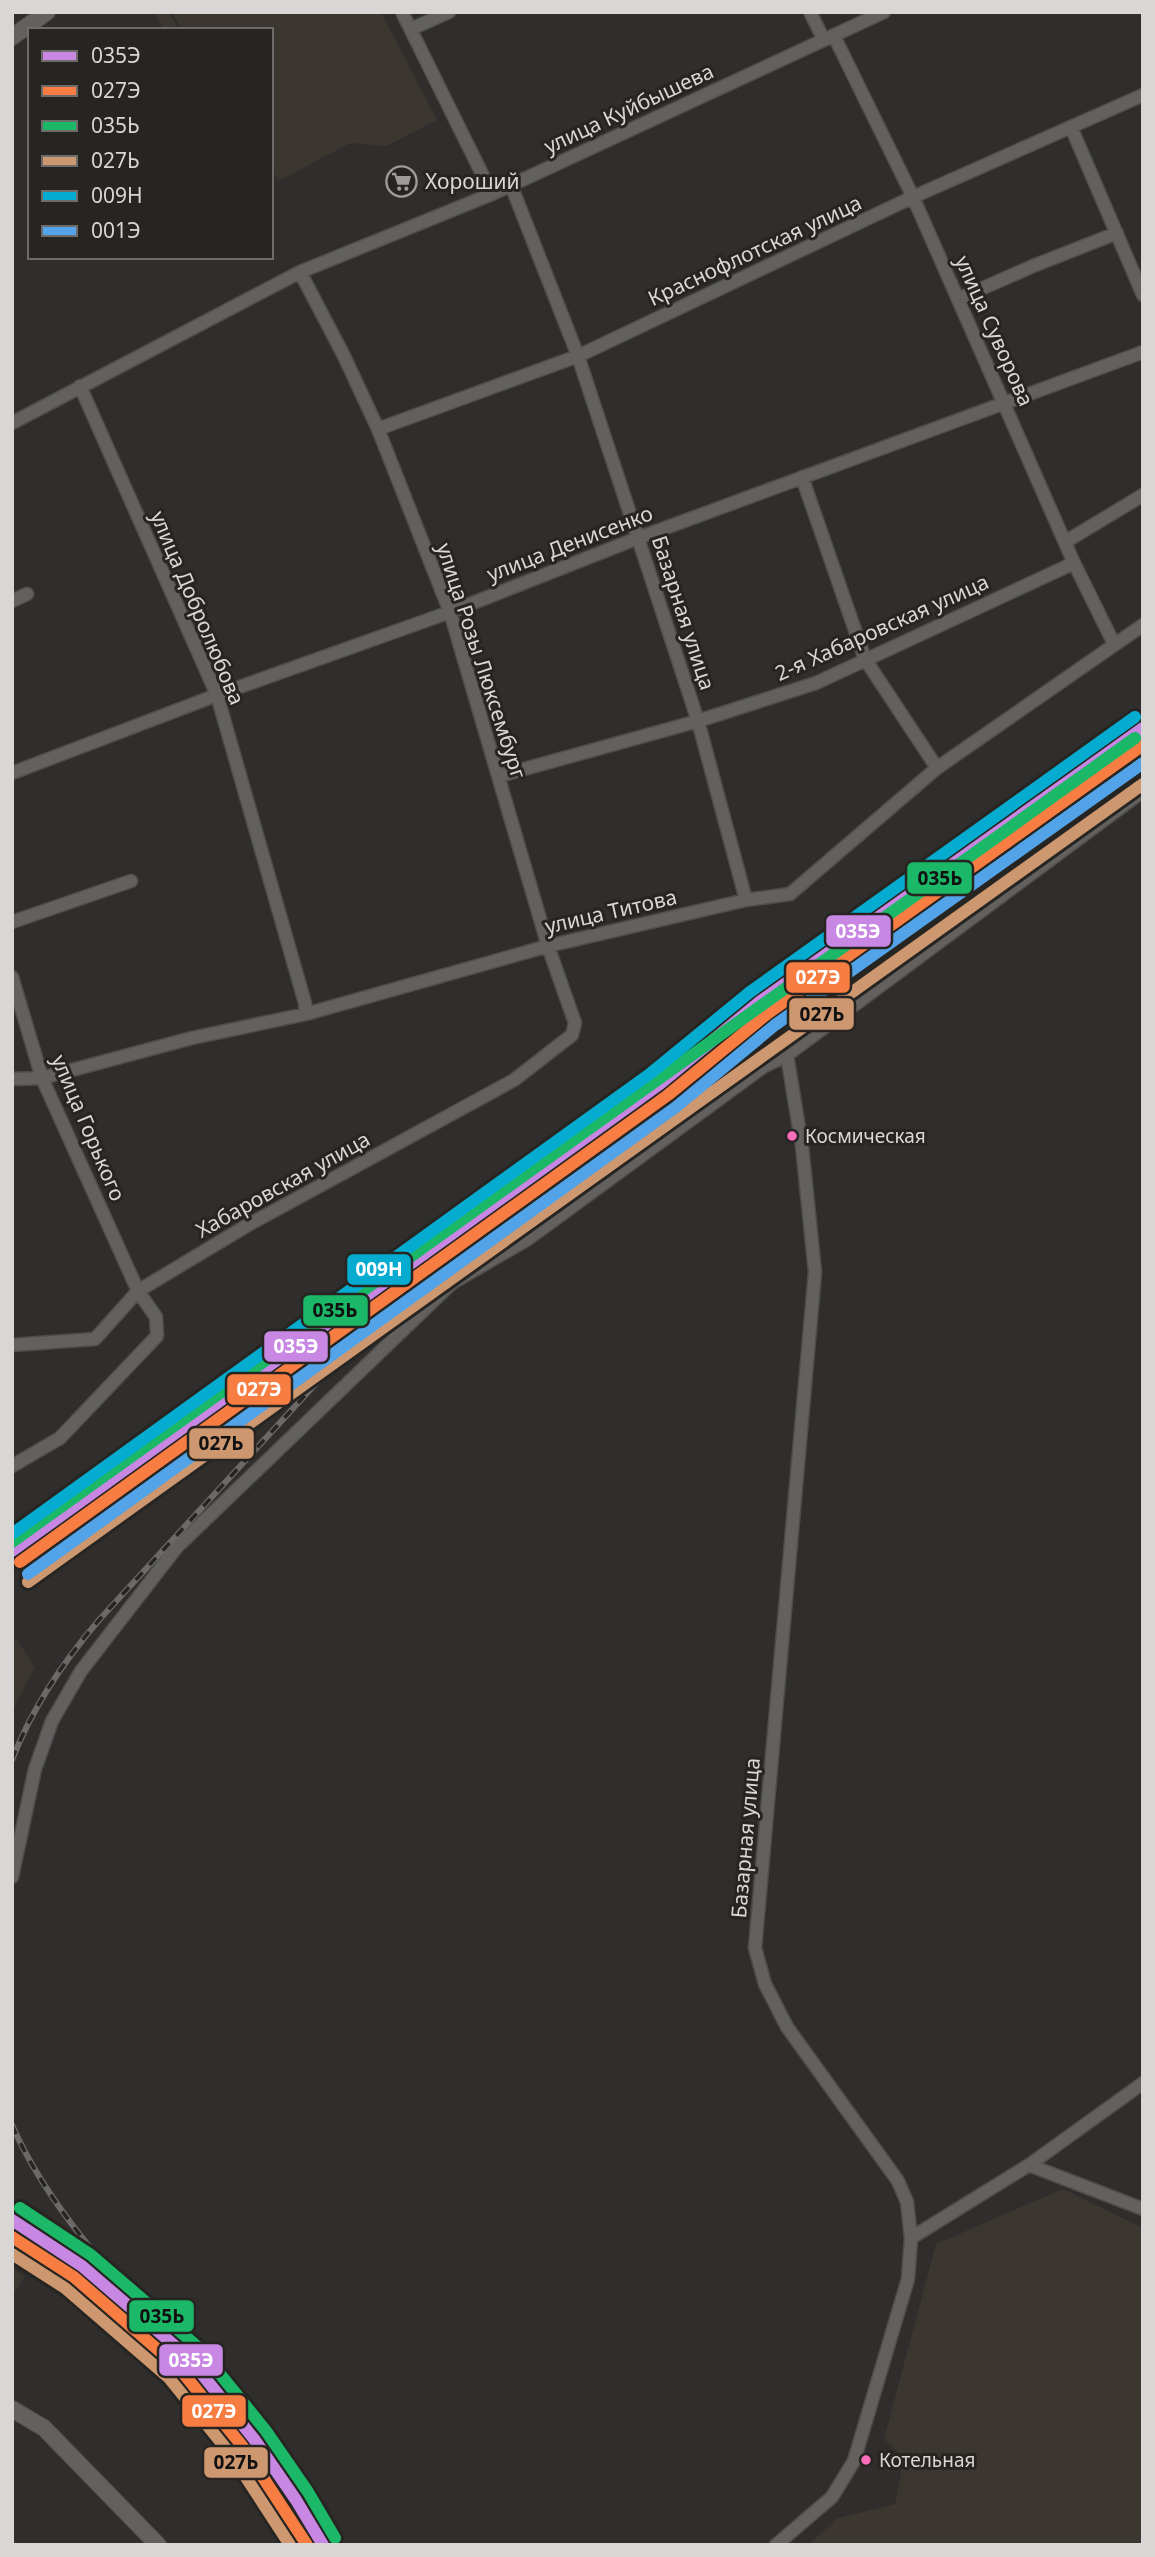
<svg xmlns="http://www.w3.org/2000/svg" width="1155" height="2557" font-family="'Noto Sans',sans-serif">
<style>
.built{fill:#3b362f}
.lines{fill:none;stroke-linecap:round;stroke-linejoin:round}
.minor-casing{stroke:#4e4d4b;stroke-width:15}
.tertiary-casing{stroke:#4e4d4b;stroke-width:18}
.minor{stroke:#626160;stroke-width:12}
.tertiary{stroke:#626160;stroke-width:16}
.rail-casing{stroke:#6b6a69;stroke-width:6}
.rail{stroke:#272522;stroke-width:3.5;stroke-dasharray:10;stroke-linecap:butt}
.rail-1-casing{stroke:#272522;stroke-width:18}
.rail-2-casing{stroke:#272522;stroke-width:18}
.rail-3-casing{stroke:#272522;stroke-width:18}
.rail-4-casing{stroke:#272522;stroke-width:18}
.rail-5-casing{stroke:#272522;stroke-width:18}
.rail-6-casing{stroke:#272522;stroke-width:18}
.rail-1{stroke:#c787e3;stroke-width:12}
.rail-2{stroke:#f77d43;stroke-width:12}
.rail-3{stroke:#1ab867;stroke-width:12}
.rail-4{stroke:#cd976f;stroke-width:12}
.rail-5{stroke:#06acd0;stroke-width:12}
.rail-6{stroke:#53a3e8;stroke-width:12}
.bus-dot{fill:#fb6dba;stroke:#272522;stroke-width:2.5}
.labels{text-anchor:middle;stroke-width:6;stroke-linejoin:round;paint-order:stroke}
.bus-label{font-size:19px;fill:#d9d7d5;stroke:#272522;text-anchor:start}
.street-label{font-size:21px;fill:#d9d7d5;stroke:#272522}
.poi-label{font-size:21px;fill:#d9d7d5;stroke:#272522;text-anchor:start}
.line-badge{stroke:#272522;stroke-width:2.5}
.badge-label{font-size:19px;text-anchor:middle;font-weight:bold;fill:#fff}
.pale-badge-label{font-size:19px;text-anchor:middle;font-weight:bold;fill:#111}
</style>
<rect width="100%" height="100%" fill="#302e2d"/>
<path class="built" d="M153 12H168L180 30H164Z
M171 12H381L437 120 387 146 350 143 279 181 271 168V30H183Z
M17 1640 35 1667 12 1712V1643Z
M1063 2189 1143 2228V2545H808L838 2518 895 2504 904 2458 884 2439 936 2244Z
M12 2267 25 2277 12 2295Z"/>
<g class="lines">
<defs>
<path id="minor" d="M402 12 492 194
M810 12 824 40
M411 29 449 12
M834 36 913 197 1074 563 1114 644
M1071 127 1143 295
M511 185 578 356 638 538 698 721 746 900
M958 299 1033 266 1117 233
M80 386 217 695 305 1003 306 1014
M12 423 300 272 492 194 884 12
M378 429 578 356 913 197 1143 95
M802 477 865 659 937 768
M1065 542 1143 495
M12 601 27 594
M12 773 217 695 450 612 638 538 1143 352
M499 776 698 721 816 683 1074 563
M12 922 131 881
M12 977 42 1078 138 1291 156 1317 157 1336 60 1438 12 1466
M12 1079 42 1078 192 1038 306 1014 548 946 746 900 790 894 937 768 1143 625
M12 1345 95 1339 138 1291 248 1225 514 1080 572 1035 575 1023 548 946 450 612 378 429 344 356 300 272
M12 1877 35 1769 52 1721 81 1671 177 1547 452 1283 528 1239 763 1067 787 1055 1143 791
M1029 2165 1143 2209
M911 2238 1029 2165 1143 2083
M776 2545 832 2497 854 2461 908 2279 911 2238 907 2202 898 2181 787 2027 765 1984 755 1948 815 1272 802 1146 787 1055"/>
<path id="tertiary" d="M12 37 47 12
M12 2409 44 2428 158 2545"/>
</defs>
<use href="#minor" class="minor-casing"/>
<use href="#tertiary" class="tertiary-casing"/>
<use href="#minor" class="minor"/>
<use href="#tertiary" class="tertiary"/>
<defs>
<path id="rail" d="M12 1760C32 1708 63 1662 99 1620L354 1342 433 1275 726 1060 1143 761
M12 2125C51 2214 124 2287 189 2358
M12 2228 77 2273 183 2365 249 2446 290 2505 314 2545"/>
</defs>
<use href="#rail" class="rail-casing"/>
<use href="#rail" class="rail"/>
<defs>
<path id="rail-1" d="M12 1551 660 1084 758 1003 1143 728
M12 2220 82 2266 189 2358 254 2439 296 2500 323 2545"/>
<path id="rail-2" d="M20 1562 668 1095 767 1014 1143 745
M12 2237 74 2277 179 2368 243 2447 307 2545"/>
<path id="rail-3" d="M12 1542 1135 738
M20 2208 91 2255 199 2348 266 2431 308 2492 335 2538"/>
<path id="rail-4" d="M28 1582 1143 784
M12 2254 65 2288 169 2378 232 2456 290 2545"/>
<path id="rail-5" d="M12 1534 651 1073 750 992 1135 717"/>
<path id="rail-6" d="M28 1574 676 1107 775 1025 1143 763"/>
</defs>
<use href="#rail-1" class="rail-1-casing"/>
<use href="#rail-2" class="rail-2-casing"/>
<use href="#rail-3" class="rail-3-casing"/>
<use href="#rail-4" class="rail-4-casing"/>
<use href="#rail-5" class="rail-5-casing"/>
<use href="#rail-6" class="rail-6-casing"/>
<use href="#rail-1" class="rail-1"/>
<use href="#rail-2" class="rail-2"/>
<use href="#rail-3" class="rail-3"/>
<use href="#rail-4" class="rail-4"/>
<use href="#rail-5" class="rail-5"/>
<use href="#rail-6" class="rail-6"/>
</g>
<defs>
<symbol id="supermarket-ring" viewBox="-11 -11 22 22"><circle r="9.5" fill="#272522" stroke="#9e9c9a" stroke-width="1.5"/><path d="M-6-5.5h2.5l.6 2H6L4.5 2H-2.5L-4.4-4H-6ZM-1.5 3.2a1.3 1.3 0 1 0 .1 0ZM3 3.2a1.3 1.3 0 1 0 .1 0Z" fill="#9e9c9a"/></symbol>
</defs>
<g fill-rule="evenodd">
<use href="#supermarket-ring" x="384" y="164" width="35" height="35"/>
</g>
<g class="bus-dot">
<circle cx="792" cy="1136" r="6"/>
<circle cx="866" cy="2460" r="6"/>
</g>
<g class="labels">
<g class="bus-label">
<text x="805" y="1143">Космическая</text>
<text x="879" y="2467">Котельная</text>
</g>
<g class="street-label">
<text transform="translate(629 109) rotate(-25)" y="7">улица Куйбышева</text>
<text transform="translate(755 251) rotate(-25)" y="7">Краснофлотская улица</text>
<text transform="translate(994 331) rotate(66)" y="7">улица Суворова</text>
<text transform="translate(570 544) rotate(-21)" y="7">улица Денисенко</text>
<text transform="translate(197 608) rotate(67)" y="7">улица Добролюбова</text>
<text transform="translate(683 613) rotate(72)" y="7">Базарная улица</text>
<text transform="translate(882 628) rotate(-24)" y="7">2-я Хабаровская улица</text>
<text transform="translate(481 661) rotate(72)" y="7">улица Розы Люксембург</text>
<text transform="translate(611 912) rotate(-13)" y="7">улица Титова</text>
<text transform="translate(88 1128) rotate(67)" y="7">улица Горького</text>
<text transform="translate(283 1185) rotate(-29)" y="7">Хабаровская улица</text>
<text transform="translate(746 1838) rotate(-85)" y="7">Базарная улица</text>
</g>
<g class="poi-label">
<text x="425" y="189">Хороший</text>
</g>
</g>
<g class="line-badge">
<rect x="906" y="861" width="67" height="34" rx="7" fill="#1ab867"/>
<rect x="825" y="914" width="67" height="34" rx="7" fill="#c787e3"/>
<rect x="785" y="961" width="66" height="33" rx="7" fill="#f77d43"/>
<rect x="788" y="997" width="67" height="34" rx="7" fill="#cd976f"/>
<rect x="346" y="1253" width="66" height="33" rx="7" fill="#06acd0"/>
<rect x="302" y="1294" width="67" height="33" rx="7" fill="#1ab867"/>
<rect x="263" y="1330" width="66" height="33" rx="7" fill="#c787e3"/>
<rect x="226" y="1373" width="66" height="33" rx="7" fill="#f77d43"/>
<rect x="188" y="1427" width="67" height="33" rx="7" fill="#cd976f"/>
<rect x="128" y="2299" width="67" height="34" rx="7" fill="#1ab867"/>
<rect x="158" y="2343" width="66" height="34" rx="7" fill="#c787e3"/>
<rect x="181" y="2394" width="66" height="34" rx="7" fill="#f77d43"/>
<rect x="203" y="2446" width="66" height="33" rx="7" fill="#cd976f"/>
</g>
<g class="badge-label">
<text x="858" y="938">035Э</text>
<text x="818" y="984">027Э</text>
<text x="379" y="1276">009Н</text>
<text x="296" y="1353">035Э</text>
<text x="259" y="1396">027Э</text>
<text x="191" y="2367">035Э</text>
<text x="214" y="2418">027Э</text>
</g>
<g class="pale-badge-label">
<text x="940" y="885">035Ь</text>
<text x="822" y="1021">027Ь</text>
<text x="335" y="1317">035Ь</text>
<text x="221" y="1450">027Ь</text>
<text x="162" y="2323">035Ь</text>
<text x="236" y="2469">027Ь</text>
</g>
<rect width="1155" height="2557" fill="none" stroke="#d9d7d5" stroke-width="28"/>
<rect x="28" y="28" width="245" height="231" fill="#272522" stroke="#6e6c6a" stroke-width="2"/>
<rect x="42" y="51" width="35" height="10" fill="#c787e3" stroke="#6e6c6a" stroke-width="2"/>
<text x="91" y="63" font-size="21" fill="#d9d7d5">035Э</text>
<rect x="42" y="86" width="35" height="10" fill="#f77d43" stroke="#6e6c6a" stroke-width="2"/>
<text x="91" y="98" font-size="21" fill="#d9d7d5">027Э</text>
<rect x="42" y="121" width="35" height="10" fill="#1ab867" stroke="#6e6c6a" stroke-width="2"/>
<text x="91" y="133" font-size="21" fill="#d9d7d5">035Ь</text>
<rect x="42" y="156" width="35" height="10" fill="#cd976f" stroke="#6e6c6a" stroke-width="2"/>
<text x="91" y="168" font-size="21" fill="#d9d7d5">027Ь</text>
<rect x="42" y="191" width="35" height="10" fill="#06acd0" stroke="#6e6c6a" stroke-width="2"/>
<text x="91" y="203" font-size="21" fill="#d9d7d5">009Н</text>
<rect x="42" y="226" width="35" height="10" fill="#53a3e8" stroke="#6e6c6a" stroke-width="2"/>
<text x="91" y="238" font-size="21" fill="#d9d7d5">001Э</text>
</svg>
